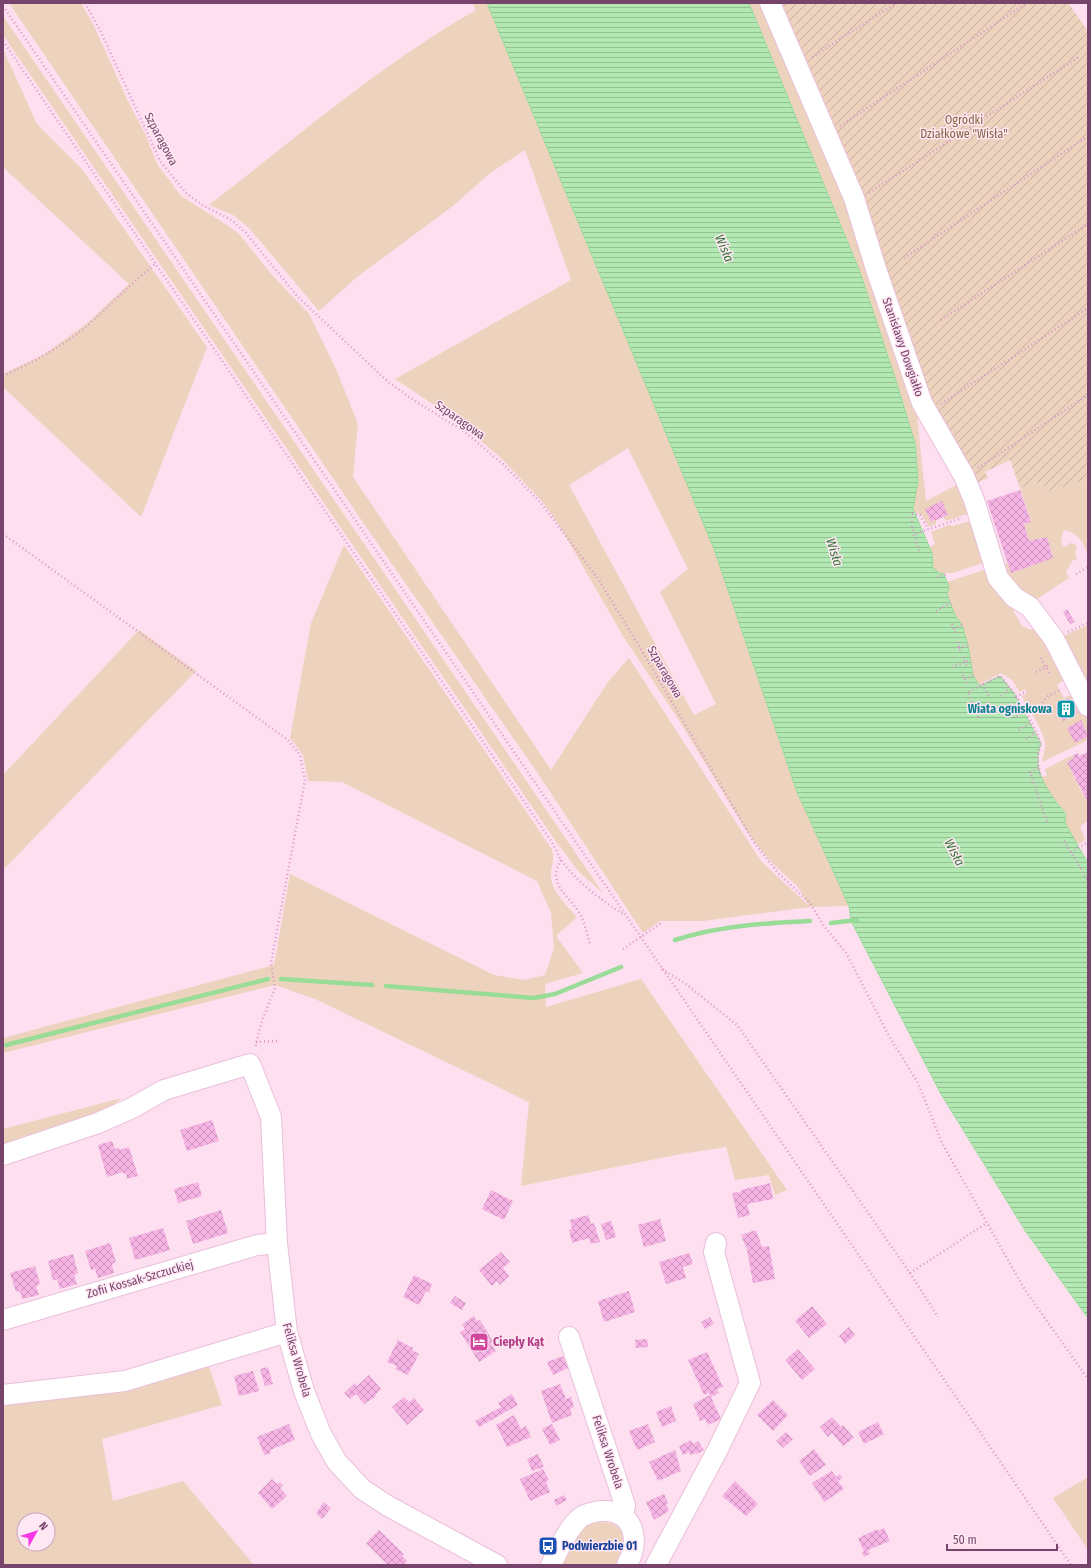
<svg xmlns="http://www.w3.org/2000/svg" width="1091" height="1568" font-family="'Fira Sans Condensed',sans-serif">
<style>
.green{fill:#edd2bd;fill-rule:evenodd}
.garden{fill:url(#garden-furrows)}
.water{fill:url(#water-rules);stroke:#98dc98}
.lines{fill:none;stroke-linecap:round;stroke-linejoin:round}
.stream{stroke:#98dc98;stroke-width:4.5}
.building{fill:url(#building-cross-hatch)}
.minor-casing{stroke:#e8bfda;stroke-width:22}
.path{stroke:#db98ca;stroke-width:2.5;stroke-dasharray:1 3;stroke-linecap:butt}
.minor{stroke:#fff;stroke-width:20}
.labels{text-anchor:middle;stroke-width:3;stroke-linejoin:round;paint-order:stroke}
.park-label{font-size:12px;fill:#84663e;stroke:#ffe7f4}
.street-label{font-size:12px;fill:#77456c;stroke:#ffe7f4}
.culture-label{font-size:12px;font-weight:bold;fill:#0d838f;stroke:#ffe7f4;text-anchor:end}
.hotel-label{font-size:12px;font-weight:bold;fill:#b23c85;stroke:#ffe7f4;text-anchor:start}
.transit-label{font-size:12px;font-weight:bold;fill:#164399;stroke:#ffe7f4;text-anchor:start}
.water-label{font-size:13px;font-style:italic;fill:#357636;stroke:#ffe7f4}
</style>
<defs>
<pattern id="garden-furrows" width="10" height="10" patternUnits="userSpaceOnUse"><rect width="10" height="10" fill="#edd2bd"/><path d="M-1 1l2-2M0 10L10 0M9 11l2-2" fill="none" stroke="#c5ac9e"/></pattern>
<pattern id="water-rules" width="6" height="5" patternUnits="userSpaceOnUse"><rect width="6" height="5" fill="#b2e9b2"/><path d="M0 2.5h6" fill="none" stroke="#96bf95"/></pattern>
<pattern id="building-cross-hatch" width="8" height="8" patternUnits="userSpaceOnUse"><rect width="8" height="8" fill="#f6b4e5"/><path d="M0 0l8 8M0 8l8-8" fill="none" stroke="#cc94be"/></pattern>
</defs>
<rect width="100%" height="100%" fill="#fedff0"/>
<path class="green" d="M9 3H81L94 26 126 97 146 136 157 164 181 196 227 225 240 235 272 275 309 314 336 369 358 424 353 477 551 770 608 682 629 658 761 861 809 906 798 887 769 860 747 832 680 722 623 636 559 525 542 501 500 457 454 418 395 379 571 280 525 150 490 173 453 206 357 277 319 311 249 228 233 215 209 205C296 138 380 65 476 10L472 3H487L714 549 797 792 849 906 810 907 703 921H660L643 933 539 775 369 531ZM628 448 688 569 660 592 716 704 694 715 569 485Z
M749 3H761L823 134 915 397 926 501 962 482 970 513 946 521 943 517 936 520V524L929 527 922 515 914 512V504L918 481 915 443 897 384 860 272Z
M3 16 603 893 579 872 557 843 3 35Z
M3 49 37 124 82 169 207 347 141 517 3 387V374L43 355 85 325 129 284 3 167Z
M1085 480 1088 486V557C1084 543 1079 533 1064 530L1061 539 1063 547 1067 546 1070 543 1075 544 1077 549 1075 553 1077 559 1073 560 1066 572 1069 578 1037 599 1029 600 997 566 1008 563 1011 573 1053 557 1047 537 1029 541 1024 524 1031 521 1020 488 1037 483 1043 484 1046 491Z
M975 520 988 561 953 573H939L933 568 929 548 935 544 931 532 949 525 952 526Z
M344 545 551 848C556 859 551 864 551 875 550 890 568 907 577 917L556 936 583 973 545 984 546 1007 641 979 787 1190 775 1195 769 1175 735 1180 726 1147 681 1154 521 1186 529 1102 315 999 275 985 3 1053V1038L274 965 290 874 494 975 524 980 545 975 554 948 551 913 537 881 342 782 308 781 303 755 290 738 311 623Z
M984 570 997 591V594L1009 603 1022 626 1029 629 1044 631 1065 679 1057 685 1064 698 1073 694 1088 714V740L1042 762C1042 757 1046 749 1045 744 1044 729 1028 710 1022 696L1027 693V691L1025 689 1020 692 1012 680 1001 673 978 685 973 675 968 645 962 625 955 615 947 594 949 587 947 582Z
M1088 625V698L1057 639Z
M139 630 196 671 3 870V775Z
M1073 755 1074 758 1067 762 1085 799 1088 798V821L1080 826 1085 840 1077 845 1065 823 1066 814 1053 799 1041 777 1047 776 1045 769Z
M122 1098 101 1114 3 1146V1129Z
M207 1361 222 1405 102 1439 113 1501 183 1481 254 1565H3V1404ZM24 1520H48V1544H24Z
M1088 1477V1550L1053 1498Z
M591 1522C613 1523 616 1520 627 1540L618 1565H560L579 1530Z"/>
<path class="garden" d="M775 3H1068L1088 31V486L1085 480 1046 492 1043 484 1037 483 1020 488 1010 460 985 472 988 478 974 484 935 414Z"/>
<path class="water" d="M487 3H749L860 272 897 384 915 443 918 481 913 509 932 553 933 568 939 573 944 574 949 587 947 594 955 615 962 625 968 645 973 675 979 686 1000 676 1014 693 1041 744C1030 770 1051 796 1066 814L1065 823 1088 863V1318L1026 1232 941 1094 851 921 849 906 797 792 714 549Z"/>
<g class="lines">
<path class="stream" d="M831 923 857 920
M675 940C718 926 765 923 810 921
M281 979 372 985
M386 986 534 998 555 994 621 967
M6 1045 268 979"/>
</g>
<path class="building" d="M1020 490 1031 522 1024 524 1029 541 1047 537 1053 558 1011 573 987 501Z
M942 501 948 515 931 522 925 509Z
M1067 609 1075 622 1070 624 1063 612Z
M1069 698 1078 713 1063 721 1055 706Z
M1081 720 1088 736 1075 743 1067 728Z
M1088 752V798L1086 799 1067 762 1074 758 1073 755 1078 753 1079 756Z
M212 1120 219 1141 187 1151 180 1130Z
M112 1141 115 1149 119 1148 120 1150 129 1147 138 1176 127 1179 126 1173 124 1174 123 1172 107 1177 98 1145Z
M198 1182 202 1196 178 1203 174 1189Z
M770 1183 773 1199 747 1204 750 1215 738 1218 732 1193 741 1192V1190Z
M491 1190 513 1201 504 1220 482 1209Z
M221 1210 228 1233 193 1244 186 1221Z
M588 1215 591 1224 594 1223 600 1242 591 1244 589 1238 572 1243 569 1230 572 1229 570 1220Z
M660 1219 666 1241 644 1247 638 1225Z
M611 1221 616 1237 606 1240 601 1224Z
M163 1228 170 1250 135 1260 129 1238Z
M756 1230 762 1247 769 1246 775 1279 753 1283 747 1250 741 1235Z
M110 1243 116 1262 112 1264 114 1273 98 1278 95 1269 91 1270 85 1251Z
M501 1252 510 1262 503 1268 509 1276 500 1285 497 1281 492 1286 479 1270Z
M689 1253 693 1264 683 1267 686 1278 666 1284 659 1262Z
M73 1254 78 1273 74 1275 77 1284 60 1289 57 1279 53 1281 48 1261Z
M35 1266 40 1284 36 1286 39 1295 22 1299 20 1291 16 1292 10 1273Z
M414 1275 432 1284 429 1292 426 1291 419 1305 403 1297Z
M629 1291 635 1312 604 1322 598 1301Z
M455 1296 466 1303 462 1310 450 1303Z
M812 1306 827 1324 809 1338 795 1321Z
M474 1316 477 1321 480 1320 487 1331 493 1342 491 1343 496 1351 479 1362 460 1332 465 1329 462 1324Z
M710 1317 714 1324 705 1329 701 1322Z
M849 1327 855 1335 845 1344 839 1336Z
M647 1339 648 1347 636 1348 635 1340Z
M398 1340 413 1348 412 1350 419 1354 408 1375 395 1369 397 1366 387 1362Z
M798 1349 815 1369 802 1380 785 1360Z
M707 1352 723 1387 717 1389 719 1393 711 1397 721 1419 708 1425 705 1419 700 1421 693 1404 710 1395 709 1393 704 1395 688 1360Z
M563 1356 568 1368 553 1375 547 1362Z
M268 1367 273 1384 265 1386 260 1369Z
M253 1371 259 1391 239 1396 234 1376Z
M369 1375 381 1389 376 1394 375 1397 364 1404 356 1394 350 1399 344 1393 355 1383 357 1386Z
M560 1384 566 1399 571 1397 574 1407 570 1409 572 1415 552 1423 541 1391Z
M512 1394 518 1405 479 1427 475 1421 501 1407 498 1403Z
M404 1397 409 1402 414 1398 424 1410 407 1425 392 1407Z
M773 1400 788 1415 773 1431 757 1415Z
M671 1406 676 1421 662 1427 656 1412Z
M514 1415 521 1429 526 1426 531 1437 507 1447 496 1425Z
M832 1417 841 1427 843 1425 854 1438 843 1446 832 1433 828 1437 820 1427Z
M878 1422 884 1434 864 1444 858 1432Z
M289 1424 295 1440 270 1450 271 1453 264 1455 257 1437Z
M552 1424 560 1440 550 1445 542 1429Z
M648 1424 655 1442 637 1450 629 1431Z
M786 1432 793 1439 783 1448 776 1441Z
M691 1440 693 1444 698 1441 704 1450 697 1454 696 1453 690 1455 689 1452 683 1455 679 1446Z
M814 1449 826 1465 810 1476 799 1461Z
M675 1450 681 1471 658 1481 649 1462Z
M538 1454 544 1467 532 1471 527 1459Z
M543 1469 549 1480 546 1482 550 1492 530 1501 520 1479Z
M832 1471 836 1477 840 1474 842 1478 838 1481 844 1489 824 1502 812 1483Z
M272 1479 277 1484 280 1482 283 1485 280 1488 287 1496 272 1509 258 1493Z
M735 1481 758 1504 746 1516 722 1496Z
M664 1494 668 1503 666 1505 669 1511 654 1520 646 1502Z
M564 1495 567 1500 556 1506 554 1500Z
M324 1502 331 1508 322 1519 316 1513Z
M884 1528 890 1541 868 1550 870 1554 864 1557 862 1553 864 1552 858 1538 878 1529V1531Z
M379 1530 404 1554 402 1556 407 1561 403 1565H388L366 1543Z"/>
<g class="lines">
<defs>
<path id="minor" d="M770 3 854 198 876 269 922 403 964 476 974 500 998 578 1014 597 1030 607 1054 639 1088 706
M3 1155 98 1123 132 1108 164 1090 250 1064 271 1117 277 1243 287 1332 304 1391 321 1434 337 1462 362 1489 388 1506 497 1565
M3 1320 257 1245 277 1243
M569 1337 621 1493 625 1506 622 1516
M3 1395 125 1381 287 1332
M551 1565C558 1551 569 1524 583 1516 588 1513 595 1512 601 1511 634 1509 641 1540 627 1565
M656 1565 717 1451 750 1383 714 1252 716 1243"/>
</defs>
<use href="#minor" class="minor-casing"/>
<path class="path" d="M85 3 101 32 160 161 186 193 202 205 230 219 246 233 297 296 388 382 415 401 465 432 505 466 541 503 599 580 648 661 755 844 779 874 810 903 824 926 846 953 889 1036 918 1083 942 1143 987 1223 1025 1290 1088 1379
M3 6 1071 1565
M3 41 549 838C554 845 557 853 561 860 575 880 604 903 625 915
M812 57 896 3
M840 126 1027 3
M869 193 1080 56
M904 258 1088 136
M941 320 1088 224
M3 376C33 362 62 347 87 326 110 306 131 283 155 264
M941 404 1088 308
M978 468 1088 395
M912 522V514L920 515 928 529
M912 526 914 534
M3 534 288 740 300 755 305 780 271 963 275 988 262 1021 255 1048
M919 551 914 534 962 518
M1076 574 1088 567
M937 577 947 574
M936 611 951 603
M952 624 956 634
M954 629 963 624
M1068 632 1088 623
M958 642 960 652
M959 648 968 645
M963 657 967 667
M1041 658 1050 675
M952 667 971 660
M1036 672 1050 665
M963 675 967 684
M965 679 973 675
M983 684 989 697
M1001 696 1010 688
M1016 697 1027 691
M1040 706 1047 697 1061 689
M1007 709 1020 703
M978 717 968 692 1000 676C1017 695 1032 720 1041 744 1036 756 1038 766 1041 777
M1013 718 1024 712
M1019 730 1030 723
M1026 739 1036 732
M1038 768 1030 772 1047 822
M1064 841 1088 881
M1071 852 1088 842
M561 860C546 884 569 895 580 914 585 923 587 935 590 944
M623 949 661 923
M662 969 686 984 738 1026 910 1273 938 1317
M256 1042 277 1041
M910 1273 987 1223"/>
<use href="#minor" class="minor"/>
</g>
<defs>
<symbol id="building-square" viewBox="-11 -11 22 22"><rect x="-9" y="-9" width="18" height="18" rx="4" fill="#0f9aa8" stroke="#ffe7f4"/><path d="M-4-6H4V6H1V3H-1V6H-4ZM-2.5-4.3h1.7v1.8h-1.7ZM.8-4.3h1.7v1.8H.8ZM-2.5-1h1.7V.8h-1.7ZM.8-1h1.7V.8H.8Z" fill="#fff"/></symbol>
<symbol id="hotel-square" viewBox="-11 -11 22 22"><rect x="-9" y="-9" width="18" height="18" rx="4" fill="#d1479c" stroke="#ffe7f4"/><path d="M-6-4.5h1.5V1H6V5H4.5V3h-9V5H-6ZM-4 0a1.8 1.8 0 1 1 3.6 0ZM.5 0V-2.5h3Q6-2.5 6 0Z" fill="#fff"/></symbol>
<symbol id="bus-square" viewBox="-11 -11 22 22"><rect x="-9" y="-9" width="18" height="18" rx="4" fill="#1a4fb4" stroke="#ffe7f4"/><path d="M-5-6H5V4H4V6H2V4H-2V6H-4V4H-5ZM-3.5-4V0h7V-4ZM-3.5 1.2v1.5H-2V1.2ZM2 1.2v1.5H3.5V1.2Z" fill="#fff"/></symbol>
</defs>
<g fill-rule="evenodd">
<use href="#building-square" x="1055" y="698" width="22" height="22"/>
<use href="#hotel-square" x="468" y="1331" width="22" height="22"/>
<use href="#bus-square" x="537" y="1535" width="22" height="22"/>
</g>
<g class="labels">
<g class="park-label">
<text x="964" y="124">Ogródki<tspan x="964" dy="14">Działkowe "Wisła"</tspan></text>
</g>
<g class="street-label">
<text transform="translate(161 139) rotate(62)" y="4">Szparagowa</text>
<text transform="translate(903 347) rotate(71)" y="4">Stanisławy Dowgiałło</text>
<text transform="translate(460 420) rotate(35)" y="4">Szparagowa</text>
<text transform="translate(665 672) rotate(60)" y="4">Szparagowa</text>
<text transform="translate(140 1279) rotate(-16)" y="4">Zofii Kossak-Szczuckiej</text>
<text transform="translate(297 1360) rotate(74)" y="4">Feliksa Wrobela</text>
<text transform="translate(608 1452) rotate(72)" y="4">Feliksa Wrobela</text>
</g>
<g class="culture-label">
<text x="1052" y="713">Wiata ogniskowa</text>
</g>
<g class="hotel-label">
<text x="493" y="1346">Ciepły Kąt</text>
</g>
<g class="transit-label">
<text x="562" y="1550">Podwierzbie 01</text>
</g>
<g class="water-label">
<text transform="translate(725 248) rotate(67)" y="5">Wisła</text>
<text transform="translate(835 552) rotate(73)" y="5">Wisła</text>
<text transform="translate(955 852) rotate(62)" y="5">Wisła</text>
</g>
</g>
<rect width="1091" height="1568" fill="none" stroke="#77456c" stroke-width="8"/>
<g transform="translate(36 1532) rotate(51)"><circle r="19" fill="#ffe7f4" stroke="#c9a6be"/>
<path d="M0-3L7 15L0 10L-7 15Z" fill="#f438e5"/>
<text y="-6" font-size="11" font-weight="bold" text-anchor="middle" fill="#77456c">N</text>
</g>
<path d="M947 1544v6h110v-6" fill="none" stroke="#77456c" stroke-width="2"/>
<text x="953" y="1544" font-size="12" fill="#77456c" stroke="#ffe7f4" stroke-width="3" paint-order="stroke">50 m</text>
</svg>
